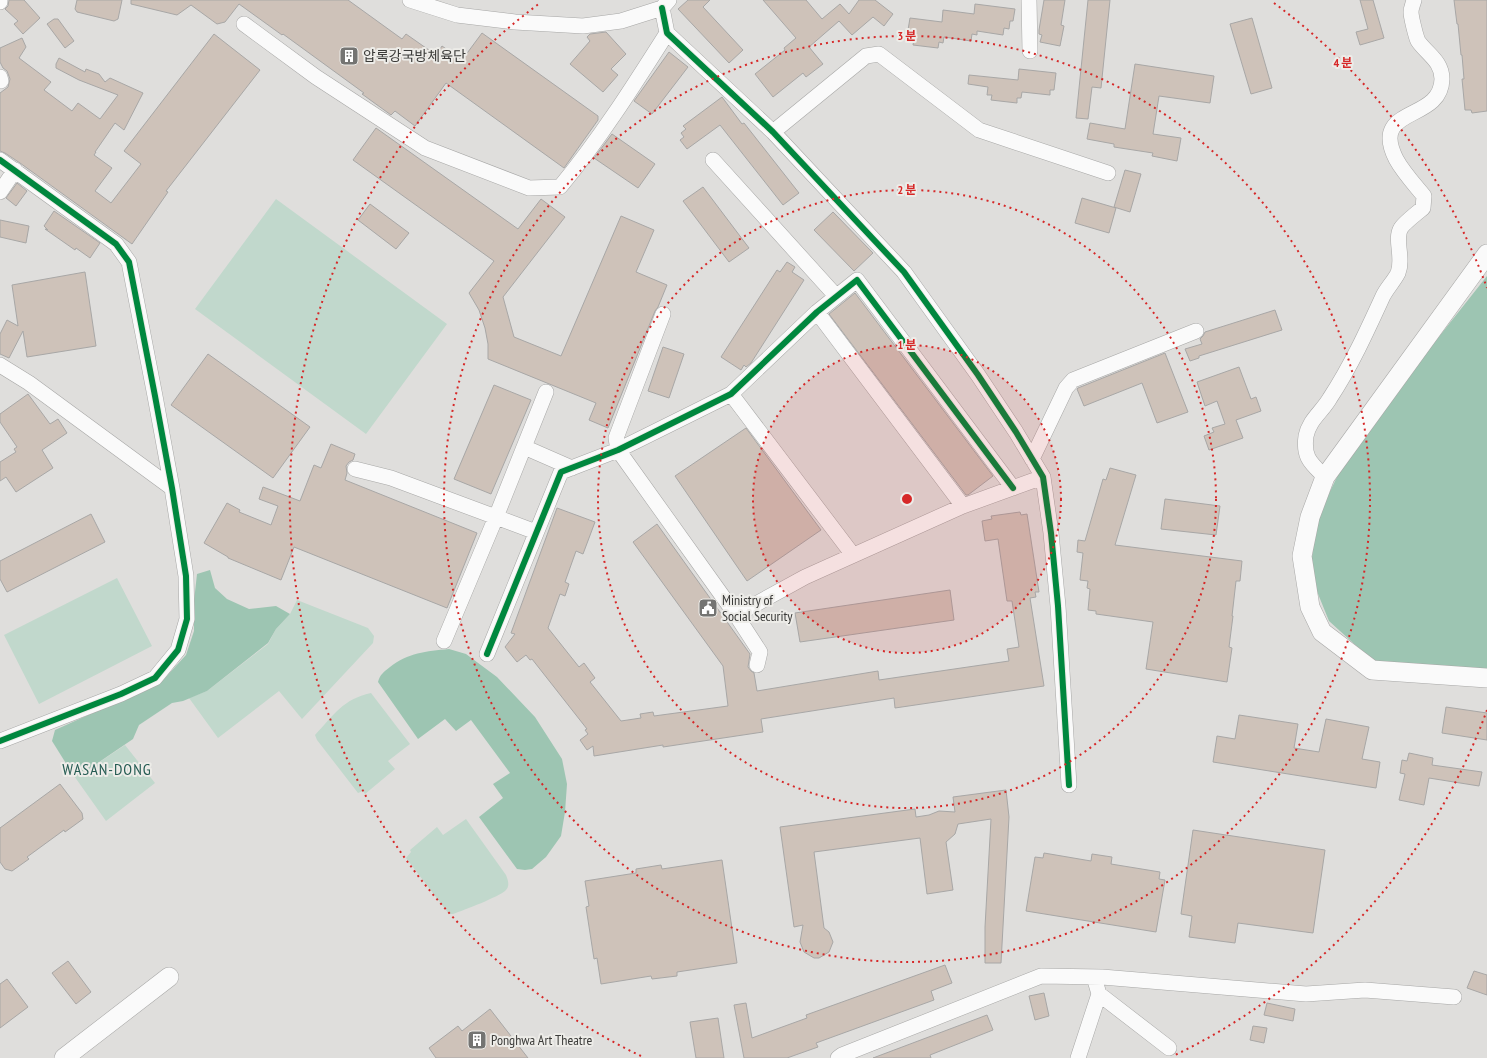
<svg xmlns="http://www.w3.org/2000/svg" width="1487" height="1058" font-family="'PT Sans Narrow','Noto Sans KR',sans-serif">
<style>
.green{fill:#c1d8cc}
.forest{fill:#9dc5b2}
.building{fill:#cec2b9;stroke:#a8a7a6}
.lines{fill:none;stroke-linecap:round;stroke-linejoin:round}
.minor-casing{stroke:#a7a7a6;stroke-width:16}
.tertiary-casing{stroke:#a7a7a6;stroke-width:20}
.minor{stroke:#fafafa;stroke-width:15}
.tertiary{stroke:#fafafa;stroke-width:19}
.cycleway-casing{stroke:#edece8;stroke-width:8}
.cycleway{stroke:#00873e;stroke-width:6}
.ring{fill:none;stroke:#d62828;stroke-width:2;stroke-dasharray:2 4}
.labels{text-anchor:middle;stroke-width:4;stroke-linejoin:round;paint-order:stroke}
.poi-label{font-size:14px;fill:#3b3b39;stroke:#edece8;text-anchor:start}
.quarter-label{font-size:16px;letter-spacing:1px;fill:#255c53;stroke:#edece8}
.centre{fill:#d62828;stroke:#edece8;stroke-width:2}
.ring-label{font-size:12px;text-anchor:middle;font-weight:bold;fill:#d62828;stroke:#edece8;stroke-width:4;stroke-linejoin:round;paint-order:stroke}
</style>
<rect width="100%" height="100%" fill="#dfdedc"/>
<path class="green" d="M276 199 447 324 366 434 195 309Z
M117 578 152 646 39 704 4 635Z
M297 600 368 628 374 636 373 643 302 719 279 691 218 738 189 698 207 691 268 644 276 629 290 614Z
M371 693 410 744 388 761 395 769 365 794 363 791 358 793 317 740 315 735C334 715 343 699 371 693Z
M125 745 155 783 106 821 72 773 80 775Z
M466 819 506 875C508 880 510 886 506 890 499 897 464 910 453 914H449L406 858 411 852 410 850 437 827 443 835Z"/>
<path class="forest" d="M1487 276V672L1374 662 1329 621 1314 584 1311 565 1317 518 1338 475 1381 410Z
M210 570 215 588 227 599 249 609 276 606 290 614 276 629 268 643 207 691 183 701 172 703 139 725 133 739 80 775 72 773 52 741 55 730 137 693 164 679 186 655 194 631V601L197 574Z
M449 649 466 654 497 677 535 717 562 759 567 784 565 812 561 836 546 857 532 869 525 870 517 869 479 817 503 798 493 784 510 773 471 720 456 731 445 719 418 739 378 682C380 674 384 672 390 667 408 653 426 651 449 649Z"/>
<path class="building" d="M9 0H24L40 18 23 34 14 24 18 21 5 9 8 6Z
M77 0H122L118 19 114 21 77 12 75 9Z
M131 0H348L402 39 406 34 436 55 442 46 462 60 482 33 598 116V120L564 168 446 83 415 126 395 111 391 115 362 94 364 93 283 34 282 35 239 4 225 22 217 24 191 5 177 15 131 4Z
M688 0H710L703 7 743 50 729 63 678 9Z
M763 0H806L822 19 840 4 849 14 859 0H875L893 14 884 26 873 17 852 35 839 21 809 47 823 64 806 77 803 73 773 97 755 74 785 50 784 48 796 38Z
M1044 0H1065L1061 25 1064 26 1060 46 1040 42 1042 35 1039 34V30Z
M1088 0H1110L1101 88 1092 87 1088 119 1076 118Z
M1360 0H1373L1384 38 1360 45 1356 32 1368 29Z
M1454 0H1487V111L1472 113 1471 110H1465L1462 79H1464L1462 55H1461L1458 24H1457Z
M975 4 1015 9 1013 21H1010L1009 29 1004 28 1003 35 977 31V35L972 34 971 41 944 37 943 43 939 42 938 48 913 45 914 39 911 38 912 30H908L910 18 942 22 943 10 974 14Z
M1252 18 1272 88 1251 94 1230 24Z
M54 19H58L74 41 65 48 47 24Z
M606 32 626 54 611 69 618 75 603 92 570 64 590 41 587 37 590 34Z
M214 34 260 70 166 191 168 192 132 244 20 163 5 153 0 151V93L8 87 10 79 7 71 3 68 0 62V48L22 38 26 47 19 58 51 82 44 90 72 111 78 103 100 119 118 95 79 80 56 68V64L59 58 85 72 86 69 99 74 105 82 110 78 143 93 124 130 115 123 95 152H96L94 155 112 168 95 191 111 203 141 164 124 151Z
M669 52 688 67 652 114 634 101Z
M1135 64 1214 76 1210 103 1159 96 1153 134 1181 138 1177 161 1152 156 1153 153 1114 147V144L1087 139 1090 123 1125 129Z
M1019 69 1056 73 1054 90H1050V95L1022 92 1021 98H1017V103L991 100 992 95H987L988 87 968 84 969 75 1018 80Z
M722 97 742 124 744 123 799 193 783 205 720 125 687 149 680 140 684 137 681 133 686 129 683 126Z
M376 128 518 229 541 199 565 217 503 297 514 337 561 356 621 216 654 230 636 272 667 285 658 307 655 311 608 428 589 420 596 403 488 359V344L485 328 479 310 469 293 494 261 353 160Z
M612 134 655 164 638 188 594 158Z
M1125 170 1141 174 1130 212 1114 207Z
M17 183 27 191 16 206 6 198Z
M703 187 749 248 729 262 683 201Z
M1082 198 1116 208 1109 233 1075 223Z
M370 204 409 233 396 249 358 220Z
M54 211 100 243 90 258 76 248 75 250 45 229 48 230 44 226Z
M833 212 873 253 854 271 814 230Z
M0 220 29 226 26 243 0 237Z
M787 262 795 267 792 272 804 280 751 363 746 367 744 365 741 370 721 357 777 270 780 272Z
M85 272 96 346 27 357 23 331 9 358 0 354V334L7 320 18 326 12 285Z
M855 293 993 476 968 495H966L829 314Z
M1275 310 1282 330 1199 356V358L1190 361 1185 349 1202 344 1200 339 1203 336 1205 332Z
M663 347 684 354 669 398 648 391Z
M1165 353 1188 412 1157 423 1142 383 1084 406 1077 389 1078 388Z
M208 354 310 427 273 478 171 405Z
M1239 367 1251 399 1256 397 1261 411 1236 420 1243 438 1209 450 1204 436 1214 432 1212 428 1225 424 1217 401 1205 406 1197 382Z
M494 385 531 400 491 494 454 479Z
M28 394 50 424 58 419 67 433 42 450 53 468 16 492 6 477 0 481V462L16 452 14 449 17 447 0 422V414Z
M746 428 821 530 747 581 675 476Z
M331 444 355 454 353 460 349 462 346 466 347 473 345 480 477 533 447 608 294 547 281 580 228 558V557L204 543 227 503 240 510 239 512 271 525 278 506 259 499 263 487 300 501 314 465 321 468Z
M1110 468 1136 475 1115 545 1242 561 1240 581H1236L1232 616H1233L1229 647 1232 648 1227 682 1146 669 1153 622 1096 614V611L1088 610 1090 589 1087 588 1088 581 1080 580 1083 553 1077 552 1078 540 1085 541 1103 479 1106 480Z
M1165 499 1220 506 1216 535 1161 529Z
M557 508 595 522 583 554 576 551 565 582 569 584 565 596 560 594 548 628 579 667 584 663 595 678 590 682 621 721 641 718 640 714 653 712 654 716 728 706 723 666 633 542 657 524 750 654 748 667 751 671 754 673 757 691 878 671 879 680 1009 661 1007 649 1019 647 1012 601H1007L998 539 985 541 982 521 992 519 991 516 1020 512 1021 515 1027 514 1039 592H1035L1036 597 1030 598 1044 686 895 708 894 698 761 719 763 732 663 747V745L594 756 593 746 587 750 580 740 588 734 585 730 587 729 532 659 530 660 526 655 517 662 505 647 515 634 511 633Z
M91 514 105 542 7 592 0 579V561Z
M950 590 954 620 800 642 795 613Z
M1446 707 1487 713V740L1442 733Z
M1239 715 1298 724 1294 748 1319 752 1326 719 1369 727 1362 759 1380 762 1376 788 1213 762 1217 736 1235 739Z
M1409 753 1433 758 1432 765 1482 772 1479 786 1429 778 1424 805 1399 800 1405 774 1400 773 1402 760 1407 761Z
M60 784 82 813 83 819 65 832 64 830 27 857 29 859 12 871 5 869 0 862V828Z
M1006 790 1009 817 1001 963H985V927L991 819 958 824 955 834 946 842 953 890 927 894 920 838 814 852 824 928 829 932 833 942 829 952 819 958H814L804 952 800 942 803 925 794 927 780 827 915 809 916 817 929 815 939 811 955 812 953 797Z
M1193 830 1325 850 1313 933 1238 923 1235 943 1189 937 1192 916 1181 914Z
M1044 853 1091 861 1092 854 1112 857 1111 864 1160 872 1159 879 1165 880 1156 932 1026 911 1035 857 1043 858Z
M722 860 737 963 677 972V976L652 979 651 976 601 984 597 958 594 959 586 907 589 906 585 881 636 873V869L661 865 662 869Z
M68 961 91 992 76 1004 52 973Z
M945 965 952 983 931 991 934 1000 816 1043 818 1047 787 1058H744L734 1005 746 1003 752 1038 807 1018 806 1015Z
M1474 971 1487 975V995L1467 988Z
M7 979 28 1007 0 1028V984Z
M1044 993 1049 1016 1035 1020 1029 996Z
M1267 1003 1295 1009 1293 1021 1264 1015Z
M490 1009 528 1058H436L429 1048 458 1026 462 1031Z
M987 1015 993 1030 930 1055 931 1058H873Z
M718 1018 724 1058H696L690 1022Z
M1253 1026 1267 1028 1264 1043 1250 1040Z"/>
<g class="lines">
<defs>
<path id="minor" d="M410 0 457 15 515 22 583 26 621 21 662 8 669 0
M1029 0 1030 51
M0 2V0
M662 8 667 33 773 132 904 272 978 375 1016 432 1043 477 1051 533 1058 606 1069 785
M244 24 316 77 425 148 529 188 560 187C600 139 634 85 667 33
M0 77 1 81
M773 132 866 56 879 54 979 130 1108 173
M0 160 116 244 129 262 155 396 172 488 186 576 187 619 178 650 155 678 121 694 0 741
M713 160 836 296
M0 192 15 170
M817 312 963 506
M663 314 616 438 618 450 736 615 760 652 757 665
M0 365 29 383 172 488
M731 394 853 555
M524 447 572 468
M1032 459 1066 388 1073 380 1196 331
M355 469 391 478 536 532
M1325 477C1311 463 1303 458 1306 436 1309 420 1322 412 1330 398 1351 366 1367 331 1383 296 1387 288 1394 281 1398 273 1404 258 1394 239 1401 228 1404 223 1417 213 1423 208L1424 196C1415 185 1403 172 1396 159 1369 105 1441 123 1442 79 1442 61 1427 54 1418 41 1416 37 1411 17 1411 12 1411 8 1413 4 1414 0
M736 615 805 577 963 506 1043 477
M444 641 496 517 546 392
M487 654 561 472 618 450 731 394 817 312 857 280 1013 488
M1094 977 1099 994 1169 1048
M838 1058 842 1055 1041 976 1102 977 1306 994 1365 990 1454 997
M1078 1058 1099 994"/>
<path id="tertiary" d="M1487 254 1325 477 1310 517 1302 556 1310 607 1322 632 1372 670 1487 678
M64 1058 169 977"/>
</defs>
<use href="#minor" class="minor-casing"/>
<use href="#tertiary" class="tertiary-casing"/>
<use href="#minor" class="minor"/>
<use href="#tertiary" class="tertiary"/>
<defs>
<path id="cycleway" d="M662 8 667 33 773 132 904 272 978 375 1016 432 1043 477 1051 533 1058 606 1069 785
M0 160 116 244 129 262 155 396 172 488 186 576 187 619 178 650 155 678 121 694 0 741
M487 654 561 472 618 450 731 394 817 312 857 280 1013 488"/>
</defs>
<use href="#cycleway" class="cycleway-casing"/>
<use href="#cycleway" class="cycleway"/>
</g>
<circle cx="907" cy="499" r="154" fill="#d62828" fill-opacity=".12"/>
<g class="ring">
<circle cx="907" cy="499" r="154"/>
<circle cx="907" cy="499" r="309"/>
<circle cx="907" cy="499" r="463"/>
<path d="M1487 710A617 617 0 0 1 1173 1056M641 1056A617 617 0 0 1 540 3M1274 3A617 617 0 0 1 1487 288"/>
</g>
<defs>
<symbol id="building-square" viewBox="-11 -11 22 22"><rect x="-9" y="-9" width="18" height="18" rx="4" fill="#747472" stroke="#edece8"/><path d="M-4-6H4V6H1V3H-1V6H-4ZM-2.5-4.3h1.7v1.8h-1.7ZM.8-4.3h1.7v1.8H.8ZM-2.5-1h1.7V.8h-1.7ZM.8-1h1.7V.8H.8Z" fill="#fff"/></symbol>
<symbol id="civic-square" viewBox="-11 -11 22 22"><rect x="-9" y="-9" width="18" height="18" rx="4" fill="#747472" stroke="#edece8"/><path d="M-.6-6.5H3V-4.5H.6V-3L4-1V1h2V6H-6V1h2V-1L-.6-3ZM-1.2 2.5V6h2.4V2.5Z" fill="#fff"/></symbol>
</defs>
<g fill-rule="evenodd">
<use href="#building-square" x="338" y="45" width="22" height="22"/>
<use href="#civic-square" x="697" y="597" width="22" height="22"/>
<use href="#building-square" x="466" y="1029" width="22" height="22"/>
</g>
<g class="labels">
<g class="poi-label">
<text x="363" y="61">압록강국방체육단</text>
<text x="722" y="605">Ministry of<tspan x="722" dy="16">Social Security</tspan></text>
<text x="491" y="1045">Ponghwa Art Theatre</text>
</g>
<g class="quarter-label">
<text x="107" y="775">WASAN-DONG</text>
</g>
</g>
<circle cx="907" cy="499" r="6" class="centre"/>
<g class="ring-label">
<text x="907" y="40">3 분</text>
<text x="1343" y="67">4 분</text>
<text x="907" y="194">2 분</text>
<text x="907" y="349">1 분</text>
</g>
</svg>
